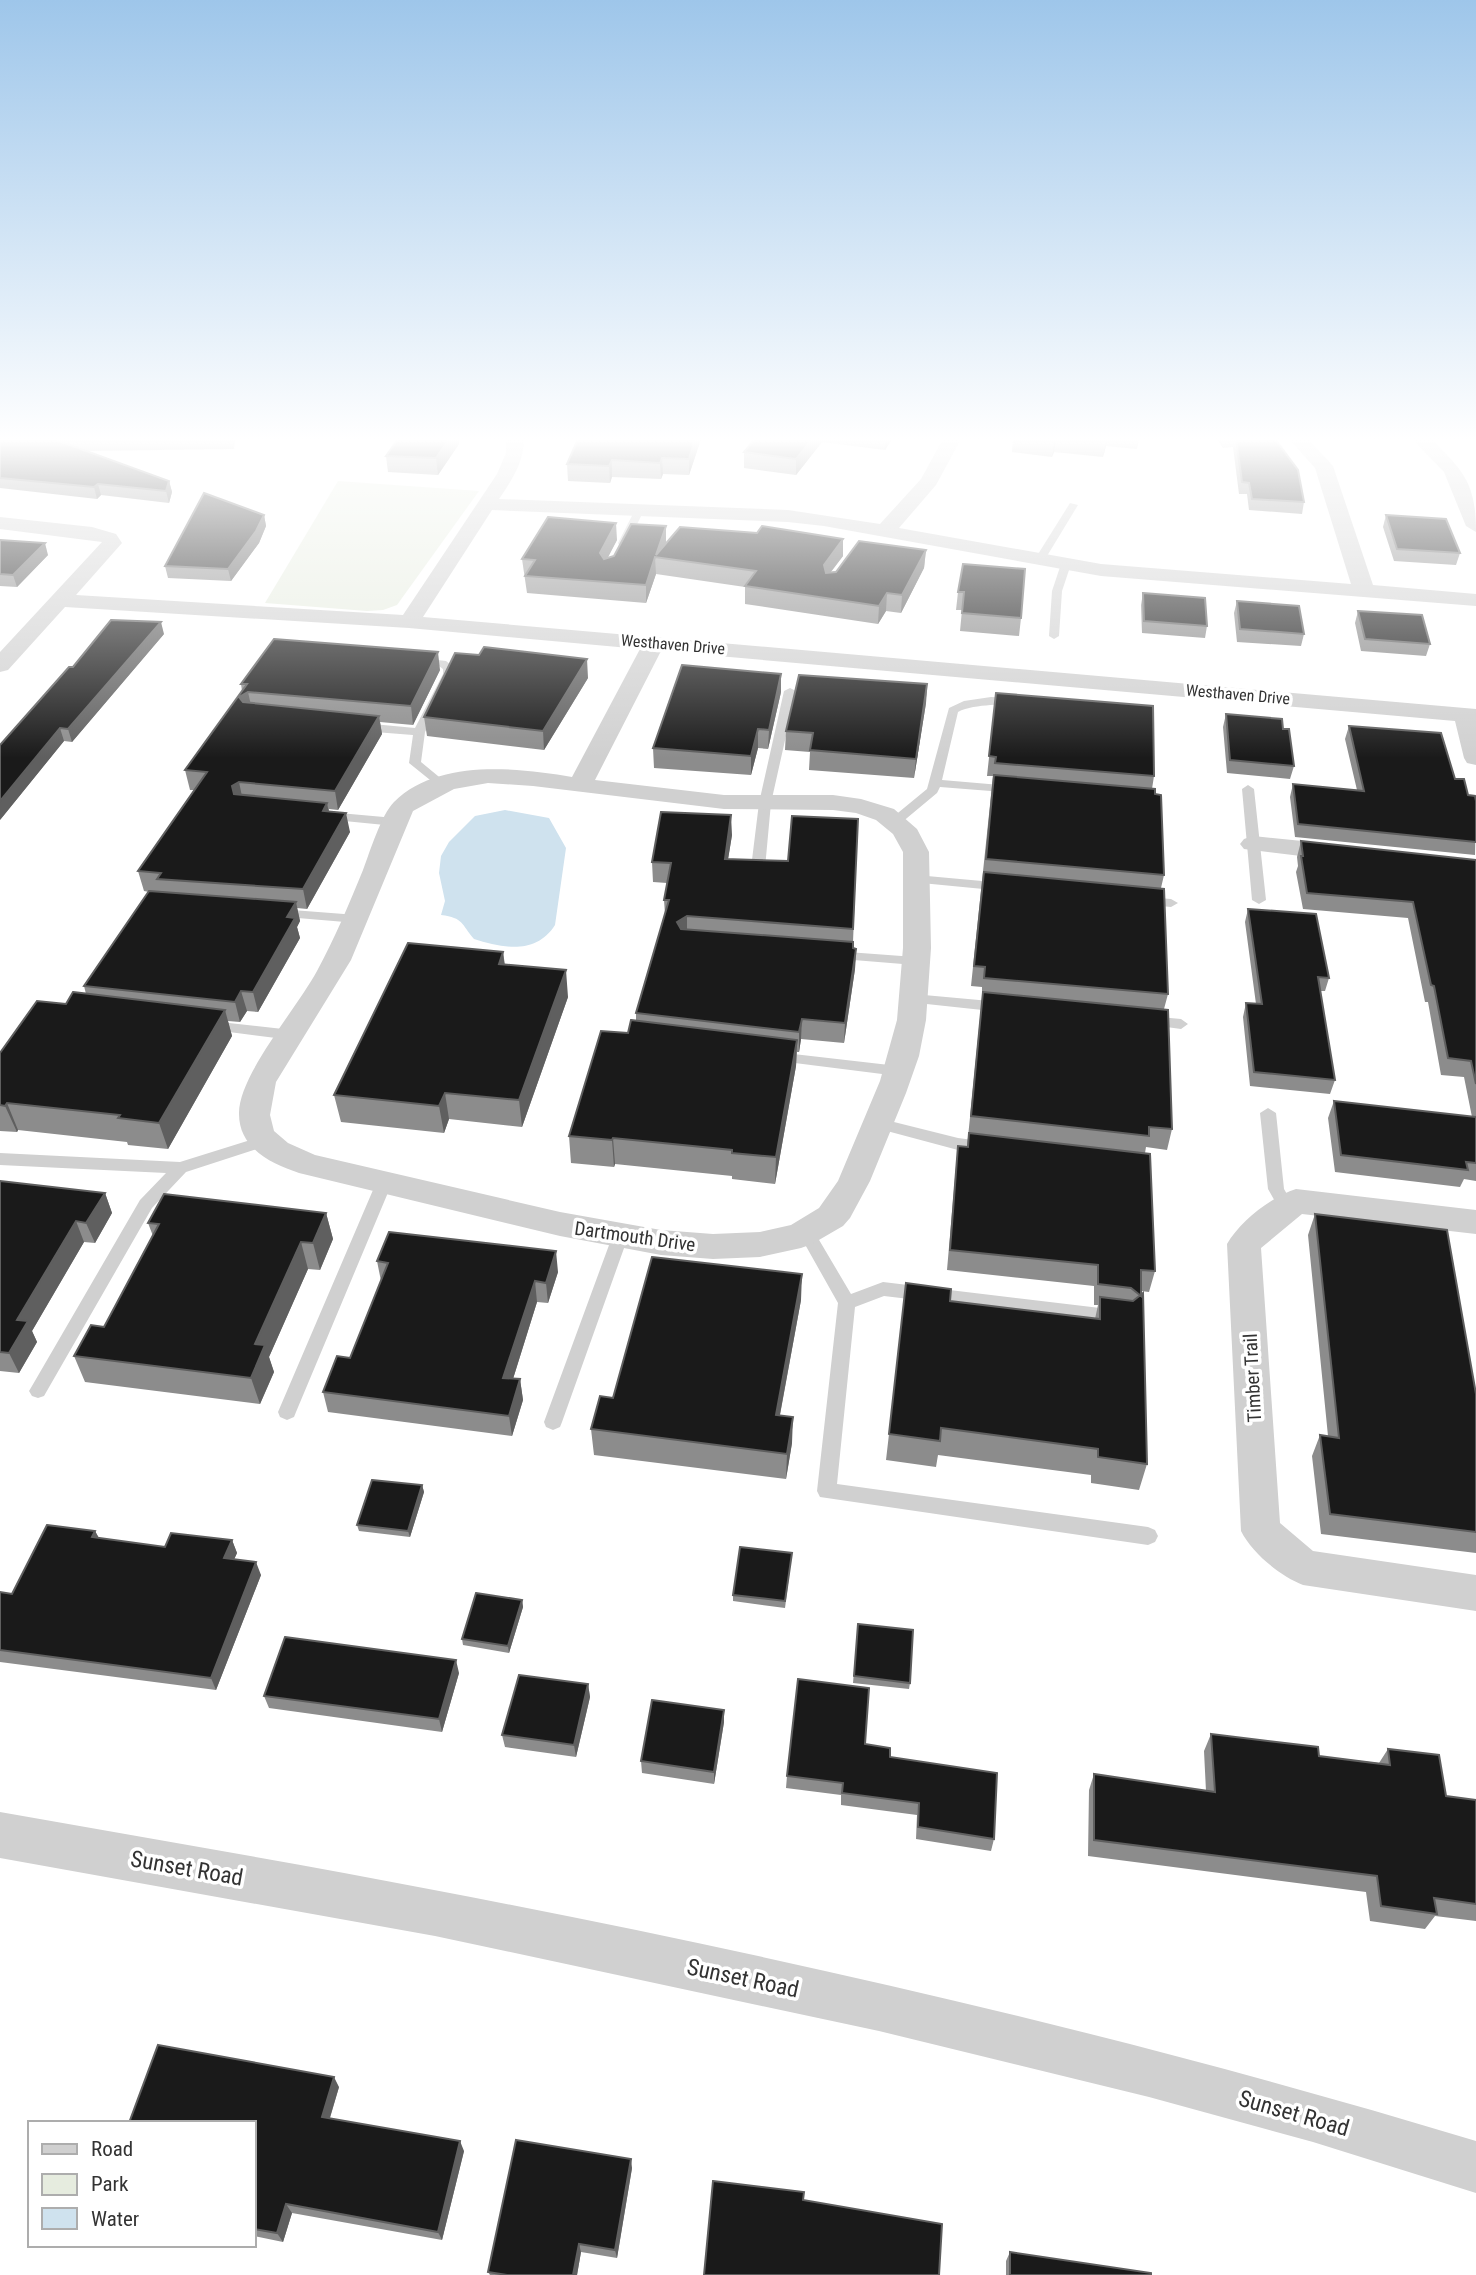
<svg xmlns="http://www.w3.org/2000/svg" width="1476" height="2275" font-family="'Roboto Condensed',sans-serif">
<style>
.green{fill:#e6ecdf}
.water{fill:#cfe2ee}
.lines{fill:none;stroke-linecap:round;stroke-linejoin:round}
.service{fill:#d0d0d0;fill-rule:evenodd}
.minor{fill:#d0d0d0;fill-rule:evenodd}
.wall{fill:#8c8c8c}
.shaded-wall{fill:#5f5f5f}
.building{fill:#1a1a1a;stroke:#5f5f5f;stroke-width:2}
.labels{text-anchor:middle;stroke-width:7;stroke-linejoin:round;paint-order:stroke}
.far-street-label{font-size:16px;fill:#333;stroke:#fff}
.street-label{font-size:19px;fill:#333;stroke:#fff}
.near-street-label{font-size:23px;fill:#333;stroke:#fff}
</style>
<rect width="100%" height="100%" fill="#fff"/>
<path class="green" d="M338 481 479 491 397 605 383 610 367 611 265 603Z"/>
<path class="water" d="M505 810 549 818 566 848 555 925C536 955 503 948 474 939 461 924 464 918 441 915L445 901 439 873 441 856 449 842 475 816Z"/>
<g class="lines">
<path class="service" d="M1070 503 1078 505 1044 561H1036L1035 559Z
M636 508 644 510 627 545H619L618 543Z
M1066 561 1071 564 1062 591 1059 636 1054 639 1049 636 1052 591 1061 564Z
M420 658 446 661 455 668V674L425 732 421 762 444 781 446 784 440 788 409 763 413 735 362 731 356 727 362 723 415 728 443 674V669L439 666 416 663V659Z
M790 688 796 691 771 803 765 868 758 872 751 868 759 803 784 691Z
M991 697 1015 698 1021 701C1012 707 978 702 958 712L942 780 1012 786 1016 787V793L940 787 937 793 901 823H893V817L927 789 949 708 964 701Z
M1248 785 1254 789 1266 900 1259 904 1252 900 1242 789Z
M328 812 395 818 401 822 395 826 324 819V813Z
M916 875 1004 883 1011 887 1004 891 911 882 909 879Z
M1145 897 1171 899 1178 903 1171 907 1140 904 1138 901Z
M279 909 357 915 364 919 357 923 274 916 272 913 274 910Z
M834 951 915 957 922 961 915 965 829 958 827 955Z
M913 994 1001 1002 1008 1007 1001 1012 908 1002 906 999 908 996Z
M1149 1016 1181 1019 1188 1024 1181 1029 1144 1024 1142 1021 1144 1018Z
M211 1021 292 1030 299 1035 292 1040 206 1029 204 1026 206 1023Z
M776 1052 898 1066 906 1071 898 1076 771 1060 769 1057 771 1054Z
M1268 1108 1276 1113 1284 1189 1295 1208 1293 1212H1281L1268 1189 1260 1113Z
M878 1118 958 1138 988 1142 996 1148 988 1154 958 1150 872 1127 870 1123 872 1119Z
M263 1136 271 1141 269 1145 186 1172 152 1208 44 1396 38 1398 32 1396 29 1391 32 1386 140 1200 166 1173 0 1165V1153L180 1162Z
M384 1177 392 1183 296 1412 294 1417 287 1420 280 1417 278 1412 376 1183Z
M806 1226 812 1228 851 1294 883 1282 1117 1310 1123 1312 1126 1317 1123 1322 1117 1324 884 1296 855 1307 837 1484 1148 1527 1155 1530 1158 1536 1155 1542 1148 1545 820 1497 817 1491 838 1303 798 1232 800 1228Z
M620 1231 626 1233 628 1237 562 1422 560 1427 553 1430 546 1427 544 1422 612 1237 614 1233Z"/>
<path class="minor" d="M506 439H524C524 462 512 480 499 499L788 510 880 524 921 479 943 439H961L936 485 899 528 1101 564 1351 584 1315 468 1289 439H1308L1333 466 1373 585 1476 594V606L1101 576 824 526 788 522 492 510 423 617 1476 709V765L1467 763 1464 758 1455 721 661 651 595 780 724 795H833L861 799 894 809 917 829 929 852 931 948 926 1020 919 1056 906 1093 870 1181 850 1218 843 1226 812 1244 801 1248 760 1257 713 1259 661 1255 560 1236 299 1173C271 1164 239 1148 239 1114 238 1076 297 1008 317 971 335 938 349 904 363 870 370 852 381 815 394 802 438 758 518 768 572 777L640 649 409 628 65 607 8 670 0 672V652L102 542 0 529V517L92 527 116 534 122 543 76 595 403 615 497 474 506 453ZM488 783 533 786 724 809 833 810 856 813 876 820 893 834 903 852V948L897 1020 880 1081 838 1181 819 1208 791 1225 760 1232 713 1234 661 1230 560 1212 315 1155 288 1143 274 1131 270 1115 276 1082 351 960 413 811 454 789Z
M1412 439H1431C1464 471 1476 484 1476 532L1466 526 1444 472Z
M1253 836 1342 845 1351 848 1355 853 1351 858 1342 861 1244 849 1240 844 1244 839Z
M1296 1189 1476 1210V1234L1302 1214 1261 1248 1280 1523 1313 1551 1476 1575V1611L1303 1585C1280 1576 1252 1553 1241 1531L1227 1244C1240 1221 1271 1197 1296 1189Z
M0 1812C145 1838 290 1862 434 1890 785 1957 1134 2037 1476 2141V2193L1313 2142 1149 2097 879 2031 435 1936 0 1858Z"/>
</g>
<path class="wall" d="M0 439H235L234 449 86 451 169 481 172 492 169 503 101 495 97 499 0 488Z
M398 439H458L459 444 438 475 388 472 386 456Z
M701 439 689 475 663 474 661 479 612 477 610 483 568 481 567 464Z
M755 439H892L885 450 822 442 796 475 744 468V452Z
M1013 439H1139L1137 449 1106 446 1103 457 1054 452 1052 457 1012 452Z
M1217 439H1275L1304 502 1302 514 1249 510 1247 494H1239L1233 447 1223 448Z
M264 515 266 526 259 543 231 581 168 578 165 566Z
M1386 515 1460 553 1456 565 1394 561 1383 527Z
M0 540 48 555 17 587 0 586Z
M617 540 607 558 666 543 843 556 831 572 926 550 924 568 901 613 886 611 878 624 745 604V587L656 574 646 603 527 593 522 559Z
M963 564 1021 618 1019 636 960 631 962 610H956L958 592Z
M1143 593 1207 626 1205 638 1142 633 1141 605Z
M1237 601 1304 634 1301 646 1237 642 1234 613Z
M1358 611 1430 644 1426 656 1361 651 1355 623Z
M164 634 72 742 64 741 0 820 73 667Z
M440 670 413 725 380 722 382 734 338 810 329 809V811L350 832 307 909 297 908 300 921 297 927 300 938 258 1012 247 1011 240 1022 228 1021 232 1036 168 1149 128 1145 127 1142 18 1130 17 1132 0 1131V1053L66 1004 86 994 84 986 149 892 144 891 138 871 195 790H190L185 770 242 691 241 684Z
M588 678 544 750 427 736 424 717Z
M927 684 926 703 914 778 809 770 810 752 785 750 786 731Z
M781 692 768 749 758 748 751 775 654 768 653 748Z
M996 693 1154 776 1152 789 1164 875 1161 888 1168 994 1164 1009 1172 1129 1167 1150 1146 1147 1145 1153 1155 1271 1149 1292 1141 1291 1147 1464 1139 1490 1091 1483V1475L938 1455 936 1467 886 1460 889 1434 950 1301 1095 1319 1098 1305H1094V1286L947 1270 956 1166 958 1146 967 1147 982 998V987L971 986 993 776H987Z
M1226 714 1294 766 1290 779 1227 773 1223 727Z
M1349 726 1455 779 1468 795 1476 801 1475 855 1295 837 1290 797 1293 784 1357 790 1345 739Z
M858 819 853 942V948L856 949 855 969 844 1043 801 1039 799 1052H797L796 1066 775 1184 732 1179V1176L615 1164 614 1167 571 1163 569 1136 628 1033 636 1021V1013L665 914 664 900 667 883 653 882 652 862 732 835 728 859 788 861Z
M1301 841 1476 860V1181L1464 1179 1460 1187 1335 1172 1328 1118 1334 1101 1472 1117 1464 1077 1441 1075 1428 1002H1425L1408 918 1303 909 1296 872 1298 866 1297 857Z
M1248 909 1329 978 1325 991H1320L1335 1080 1330 1094 1250 1086 1243 1017 1246 1003 1256 1004 1245 922Z
M503 952 505 965 568 997 522 1127 449 1119 444 1133 341 1122 334 1095Z
M0 1181 105 1193 112 1213 95 1243 84 1242 32 1331 37 1342 19 1373 0 1371Z
M326 1213 333 1239 320 1270 308 1269 269 1357 274 1372 260 1404 85 1382 74 1356 104 1327 153 1236 148 1223Z
M1315 1214 1476 1394V1553L1321 1534 1312 1456 1320 1435 1328 1436 1308 1235Z
M377 1261 558 1272 548 1303 537 1302 513 1379H520L523 1400 512 1436 328 1412 323 1392 350 1358 381 1281Z
M801 1300 780 1415 792 1443 786 1479 594 1455 591 1429 613 1398Z
M422 1485 424 1492 410 1537 359 1531 357 1525Z
M95 1531 99 1538 165 1547 232 1540 237 1553 234 1559 261 1575 216 1690 0 1662V1592L12 1594Z
M792 1553 785 1608 733 1601V1595Z
M522 1600 523 1607 509 1653 463 1645 462 1639Z
M858 1624 910 1683 909 1689 853 1683Z
M459 1673 442 1732 269 1708 264 1696Z
M588 1684 590 1697 576 1757 505 1747 502 1735Z
M724 1710V1722L714 1784 642 1773 641 1761Z
M1211 1734 1319 1756 1379 1763 1388 1749 1446 1796 1476 1800V1921L1435 1916 1425 1929 1370 1921 1366 1892 1088 1856 1089 1790 1094 1774 1206 1791 1204 1751Z
M865 1744 890 1757 994 1839 991 1851 916 1839 917 1815 841 1805V1795L786 1788 787 1776Z
M339 2087 330 2118 464 2151 442 2240 292 2213 283 2242 254 2236V2123Z
M632 2168 617 2258 581 2252 577 2275H490L488 2272Z
M1010 2252 1151 2275H1006V2261Z"/>
<path class="shaded-wall" d="M449 439H458L459 444 438 475 436 458Z
M695 439H701L689 475V459Z
M812 439H823L822 442 796 475V459Z
M885 439H892L885 450Z
M1055 439H1056L1054 452 1052 457Z
M1106 439H1107L1106 446 1103 457Z
M662 458 663 474 661 479 660 463Z
M612 460V477L610 483 609 466Z
M169 481 172 492 169 503 166 491Z
M98 484 101 495 97 499 94 487Z
M264 515 266 526 259 543 231 581 228 569Z
M616 523 617 540 601 571 600 553Z
M666 526V544L656 555Z
M843 539V556L823 582 824 565Z
M45 543 48 555 17 587 13 575Z
M926 550 924 568 901 613 902 595Z
M655 557 656 574 646 603V585Z
M887 593 886 611 878 624 879 606Z
M161 622 164 634 72 742 68 729Z
M438 652 440 670 413 725 411 706Z
M587 659 588 678 544 750 543 731Z
M781 674V692L768 749 769 730Z
M927 684 926 703 914 778 916 759Z
M248 692 252 710 239 697Z
M379 716 382 734 338 810 335 791Z
M60 728 64 741 0 820V801Z
M758 729V748L751 775V756Z
M239 782 243 801 236 805 232 786Z
M327 803 331 823 323 811Z
M346 813 350 832 307 909 303 889Z
M731 815 732 835 725 878V859Z
M296 902 300 921 297 927 300 938 258 1012 253 992 287 917Z
M687 916V936L678 942 677 922Z
M856 949 855 969 844 1043 845 1023Z
M503 952 506 978 499 964Z
M566 970 568 997 522 1127 519 1100Z
M241 991 247 1011 240 1022 235 1002Z
M225 1010 232 1036 168 1149 159 1123Z
M802 1019 801 1039 799 1052V1032Z
M797 1040 796 1066 775 1184 776 1157Z
M445 1093 449 1119 444 1133 439 1106Z
M7 1103 18 1130 17 1132 5 1106Z
M613 1138 615 1164 614 1167 612 1140Z
M105 1193 112 1213 95 1243 86 1223Z
M326 1213 333 1239 320 1270 313 1243Z
M76 1221 84 1242 32 1331 37 1342 19 1373 9 1353 17 1320Z
M301 1242 308 1269 269 1357 274 1372 260 1404 251 1378 255 1344Z
M556 1251 558 1272 548 1303 546 1283Z
M802 1274 801 1300 775 1441 776 1415Z
M535 1281 537 1302 507 1398 503 1378Z
M520 1379 523 1400 512 1436 509 1416Z
M793 1417 792 1443 786 1479 787 1454Z
M422 1485 424 1492 410 1537 408 1531Z
M95 1531 102 1544 92 1537Z
M232 1540 237 1553 229 1571 224 1558Z
M256 1562 261 1575 216 1690 211 1678Z
M522 1600 523 1607 509 1653 508 1646Z
M456 1660 459 1673 442 1732 439 1719Z
M588 1684 590 1697 576 1757 574 1745Z
M724 1710V1722L714 1784V1772Z
M334 2077 339 2087 327 2127 322 2117Z
M460 2141 464 2151 442 2240 438 2232Z
M631 2159 632 2168 617 2258 615 2250Z
M286 2204 292 2213 283 2242 277 2233Z
M579 2244 581 2252 577 2275H573Z"/>
<path class="building" d="M0 439H132L56 440 169 481 166 491 98 484 94 487 0 478Z
M398 439H449L436 458 386 456Z
M578 439H695L689 459 662 458 660 463 612 460 609 466 567 464Z
M755 439H812L796 459 744 452Z
M1236 439H1275L1298 470 1304 502 1252 499 1249 483 1242 482Z
M204 493 264 515 256 531 228 569 165 566Z
M1386 515 1446 519 1460 553 1397 549Z
M548 517 616 523 600 553 604 559 614 556 631 524 666 526 656 555 680 527 757 533 762 526 843 539 824 565 826 573 836 572 859 541 926 550 902 595 887 593 879 606 745 586 756 571 655 557 646 585 525 576 535 560 522 559Z
M0 540 45 543 13 575 0 574Z
M963 564 1025 569 1021 618 962 613 964 592H958Z
M1143 593 1205 598 1207 626 1144 621Z
M1237 601 1299 606 1304 634 1240 629Z
M1358 611 1422 615 1430 644 1365 639Z
M111 620 161 622 68 729 60 728 0 801V745L69 667H73Z
M274 639 438 652 411 706 248 692 239 697 243 702 379 716 335 791 239 782 232 786 234 794 327 803 323 811 346 813 303 889 157 879 161 873 138 871 207 772 185 770 247 684H241Z
M484 647 587 659 543 731 424 717 455 653 479 655Z
M682 665 781 674 769 730 758 729 751 756 653 748Z
M799 675 927 684 916 759 810 750 813 733 786 731Z
M996 693 1153 706 1154 776 995 763 996 757 989 756Z
M1226 714 1282 719 1283 729H1289L1294 766 1230 760Z
M1349 726 1441 733 1455 779H1464L1468 795 1475 796 1476 801V842L1298 824 1293 784 1364 791Z
M994 775 1155 789V794L1161 795 1164 875 986 859Z
M661 812 731 815 725 859 788 861 792 816 858 819 853 929 687 916 677 922 681 929 853 942V948L856 949 845 1023 802 1019 799 1032 636 1013 669 900H664L671 863 652 862Z
M1301 841 1476 860V1084L1471 1061 1448 1058 1434 986 1431 985 1413 902 1307 893 1301 856H1303Z
M984 872 1164 889 1168 994 984 978 985 967 974 966Z
M149 891 296 902 287 917 295 918 253 992 241 991 235 1002 84 986Z
M1248 909 1316 914 1329 978 1318 977 1335 1080 1254 1072 1246 1003 1262 1004Z
M408 943 503 952 499 964 566 970 519 1100 445 1093 439 1106 334 1095Z
M73 992 225 1010 159 1123 118 1118 120 1115 7 1103 5 1106 0 1105V1053L37 1001 66 1004Z
M983 992 1168 1010 1172 1129 1149 1127V1136L971 1116Z
M631 1020 797 1040 776 1157 732 1153V1150L613 1138 612 1140 569 1136 601 1031 628 1033Z
M1334 1101 1476 1117V1163L1466 1162 1468 1170 1341 1155Z
M969 1133 1150 1154 1155 1271 1141 1270V1296L1131 1288 1098 1284V1265L950 1250 958 1146 968 1147Z
M0 1181 105 1193 86 1223 76 1221 17 1320 28 1321 9 1353 0 1352Z
M164 1194 326 1213 313 1243 301 1242 255 1344 265 1345 251 1378 74 1356 91 1325 104 1327 159 1224 148 1223Z
M1315 1214 1447 1230 1476 1394V1532L1330 1514 1320 1435 1339 1438Z
M389 1232 556 1251 546 1283 535 1281 503 1378 520 1379 509 1416 323 1392 337 1356 350 1358 388 1263 377 1261Z
M652 1257 802 1274 776 1415 793 1417 787 1454 591 1429 600 1396 613 1398Z
M906 1283 951 1289 950 1301 1100 1319V1297L1133 1301 1143 1293 1147 1464 1098 1457V1449L941 1428 940 1441 889 1434Z
M372 1480 422 1485 408 1531 357 1525Z
M47 1525 95 1531 92 1537 165 1547 171 1533 232 1540 224 1558 256 1562 211 1678 0 1650V1592L12 1594Z
M740 1547 792 1553 785 1601 733 1595Z
M476 1593 522 1600 508 1646 462 1639Z
M858 1624 913 1630 910 1683 854 1676Z
M285 1637 456 1660 439 1719 264 1696Z
M519 1675 588 1684 574 1745 502 1735Z
M798 1679 869 1688 865 1744 890 1748V1757L997 1773 994 1839 918 1827 919 1803 842 1793 843 1783 787 1776Z
M652 1700 724 1710 714 1772 641 1761Z
M1211 1734 1318 1747 1319 1756 1390 1765 1388 1749 1439 1755 1446 1796 1476 1800V1904L1434 1898 1437 1914 1381 1906 1377 1876 1094 1840V1774L1215 1792Z
M158 2045 334 2077 322 2117 460 2141 438 2232 286 2204 277 2233 254 2229V2123H129Z
M516 2140 631 2159 615 2250 579 2244 573 2275H507L488 2272Z
M713 2181 804 2192 803 2200 942 2224 939 2275H704Z
M1010 2252 1151 2273V2275H1010Z"/>
<linearGradient id="sky" x2="0" y2="1"><stop stop-color="#9ec6ea"/><stop offset="0.58" stop-color="#fff"/><stop offset="1" stop-color="#fff" stop-opacity="0"/></linearGradient>
<rect width="1476" height="758" fill="url(#sky)"/>
<g class="labels">
<g class="far-street-label">
<text transform="translate(673 644) rotate(5)" y="6">Westhaven Drive</text>
<text transform="translate(1238 694) rotate(5)" y="6">Westhaven Drive</text>
</g>
<g class="street-label">
<text transform="translate(635 1236) rotate(8)" y="7">Dartmouth Drive</text>
<text transform="translate(1252 1378) rotate(-93)" y="7">Timber Trail</text>
</g>
<g class="near-street-label">
<text transform="translate(187 1868) rotate(10)" y="8">Sunset Road</text>
<text transform="translate(743 1978) rotate(12)" y="8">Sunset Road</text>
<text transform="translate(1294 2113) rotate(16)" y="8">Sunset Road</text>
</g>
</g>
<rect x="28" y="2121" width="228" height="126" fill="#ffffff" stroke="#adadad" stroke-width="2"/>
<rect x="42" y="2144" width="35" height="10" fill="#d0d0d0" stroke="#adadad" stroke-width="2"/>
<text x="91" y="2156" font-size="21" fill="#333333">Road</text>
<rect x="42" y="2174" width="35" height="21" fill="#e6ecdf" stroke="#adadad" stroke-width="2"/>
<text x="91" y="2191" font-size="21" fill="#333333">Park</text>
<rect x="42" y="2208" width="35" height="21" fill="#cfe2ee" stroke="#adadad" stroke-width="2"/>
<text x="91" y="2226" font-size="21" fill="#333333">Water</text>
</svg>
